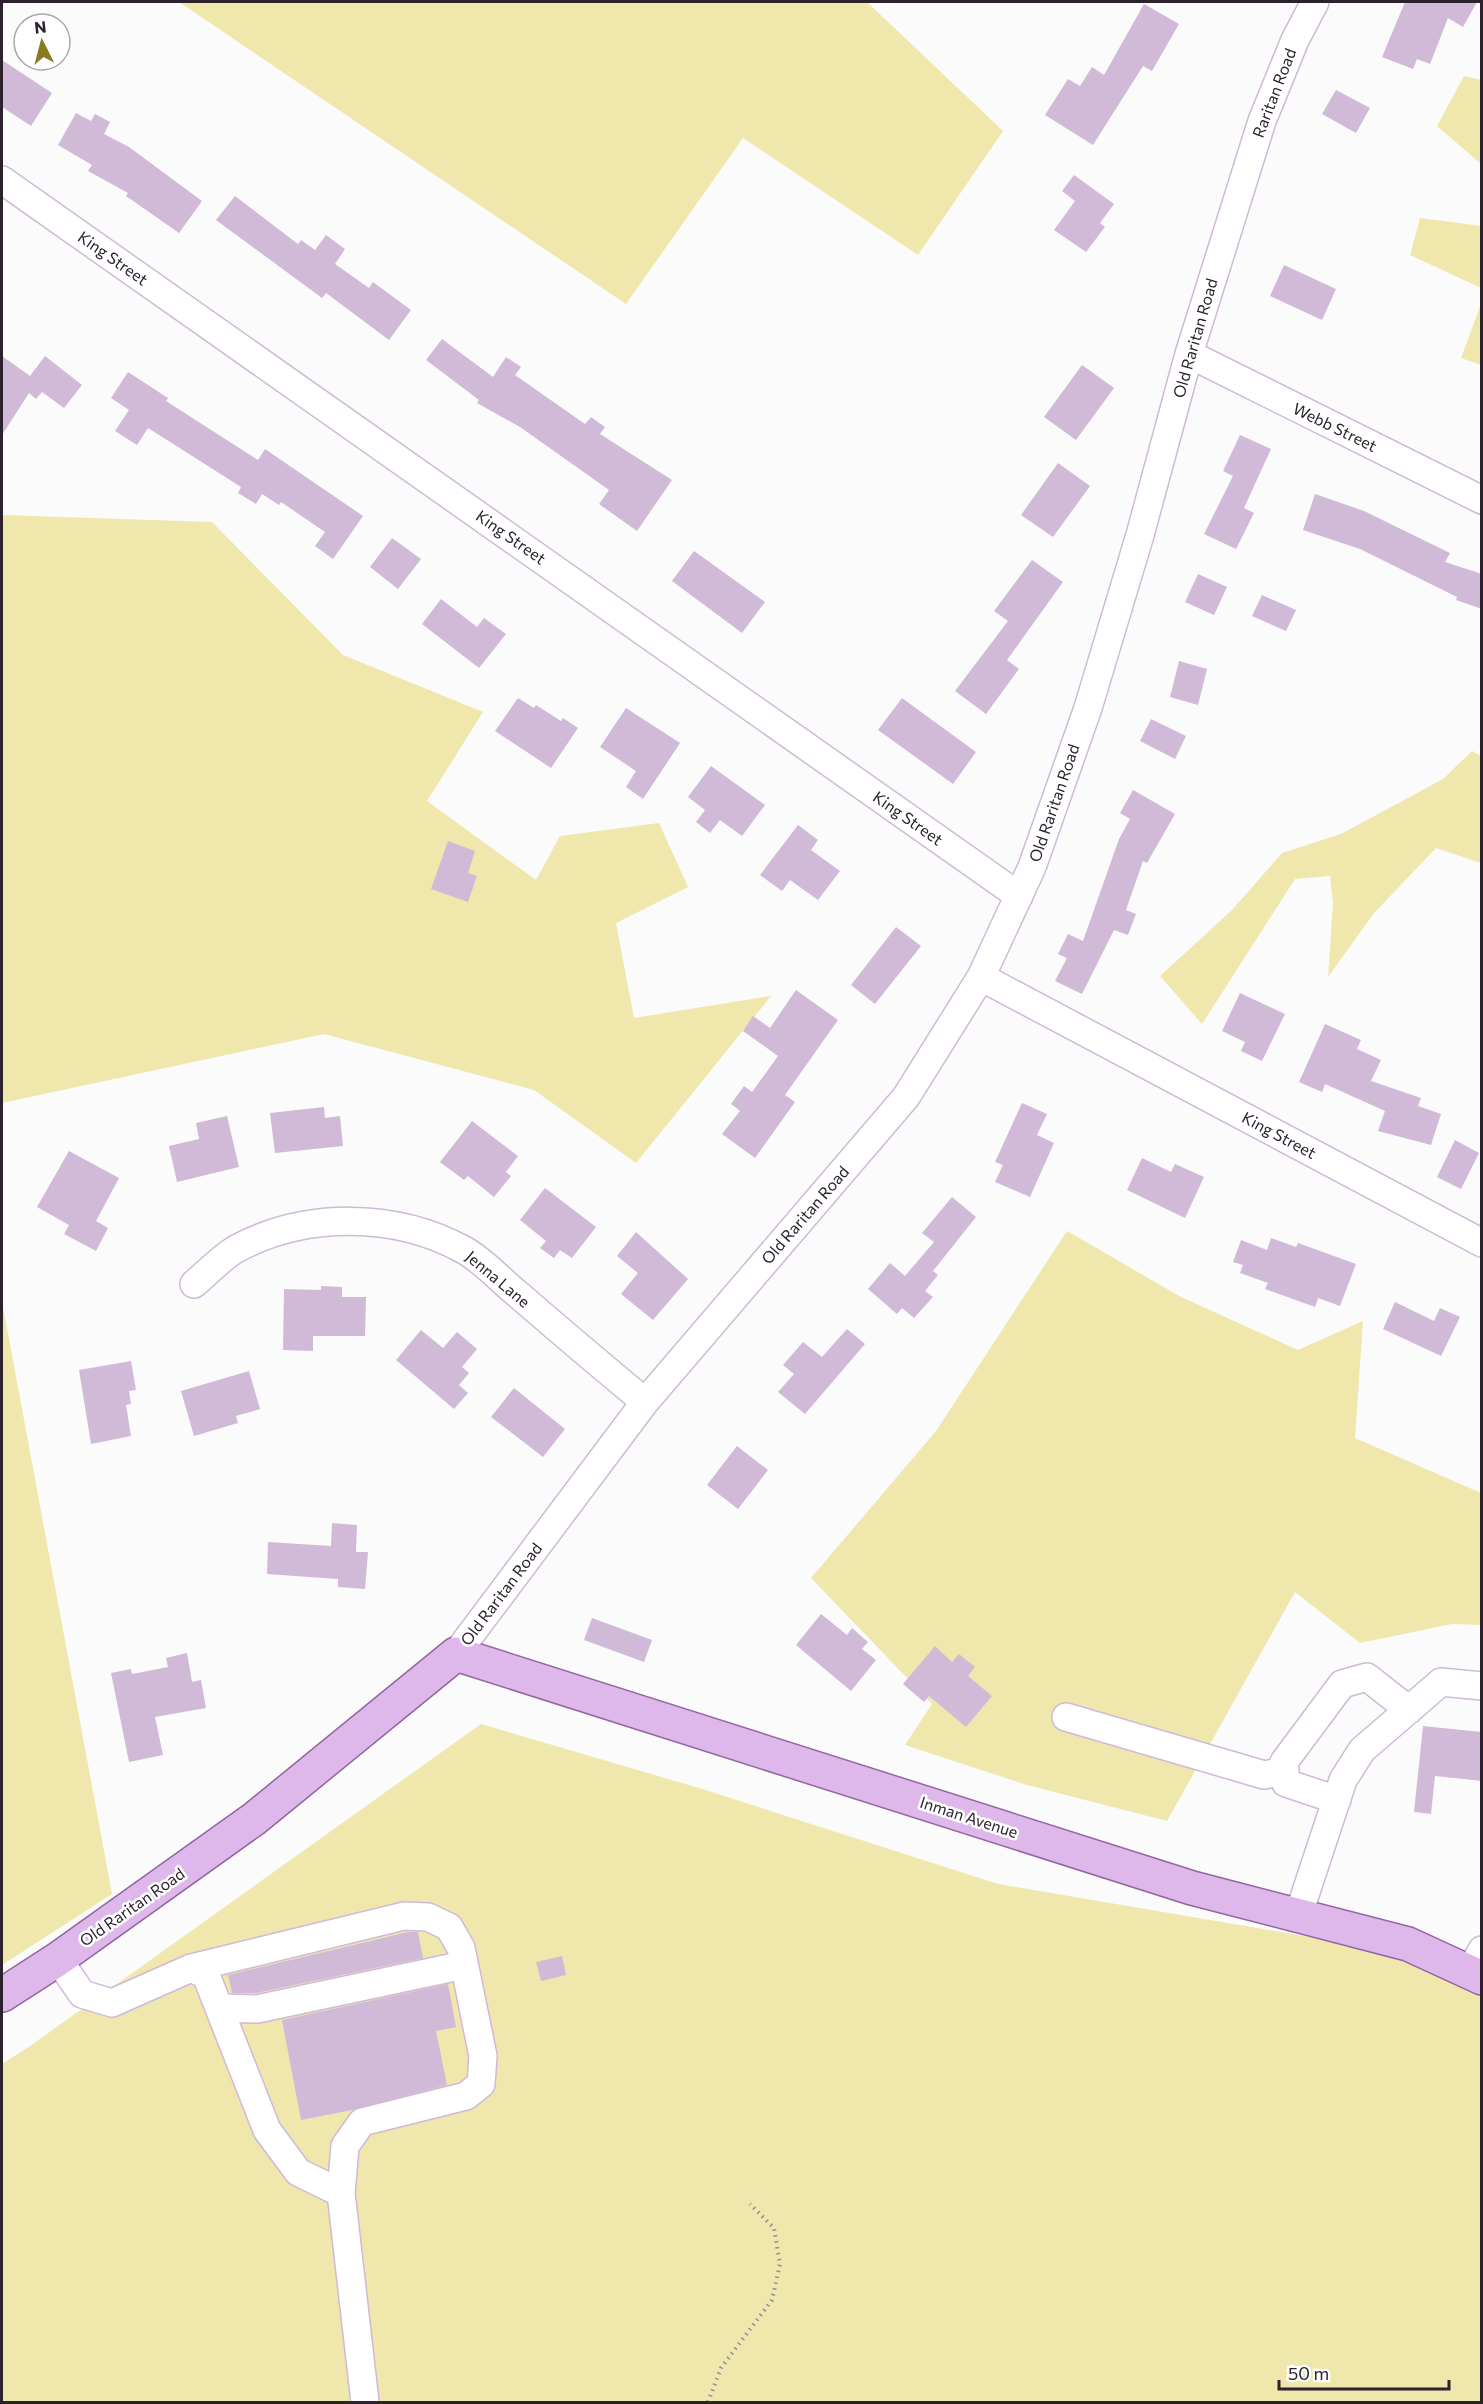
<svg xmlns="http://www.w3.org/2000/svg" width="1483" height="2404" font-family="Commissioner,sans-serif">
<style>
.green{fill:#efe7ac}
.building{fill:#d0bad8}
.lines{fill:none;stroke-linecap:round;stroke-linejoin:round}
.minor-casing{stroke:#d0b9d8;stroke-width:30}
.major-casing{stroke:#9265a0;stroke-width:36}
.path{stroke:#938f95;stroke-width:4;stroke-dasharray:1.5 4.5;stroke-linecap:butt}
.minor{stroke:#fff;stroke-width:27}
.major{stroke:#dfb8eb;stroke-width:33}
.labels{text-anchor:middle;stroke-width:5;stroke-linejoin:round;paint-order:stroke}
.street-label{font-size:16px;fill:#2b222e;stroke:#fff}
</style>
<rect width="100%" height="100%" fill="#fbfbfb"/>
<path class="green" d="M179 2H867L1003 131 918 255 743 138 626 304Z
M1464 76 1481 80V164L1437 126Z
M1420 218 1481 226V288L1410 255Z
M1481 304 1482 365H1481L1461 358Z
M2 515 212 522 343 655 483 712 427 801 536 880 560 836 659 823 688 887 616 923 634 1018 771 996 636 1163 534 1090 324 1034 2 1103Z
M1472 751 1481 756V863L1436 848 1374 913 1328 977 1333 903 1330 876 1295 879 1202 1024 1160 976 1232 910 1282 853 1341 834 1443 779Z
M1067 1231 1181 1297 1298 1350 1363 1321 1355 1438 1481 1493V1625L1452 1624 1360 1643 1295 1592 1167 1821 1027 1785 905 1745 932 1704 811 1578 936 1431Z
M2 1301 112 1894 2 1965Z
M481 1724 699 1788 998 1884 1387 1950 1481 1995V2402H2V2064L30 2046Z"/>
<path class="building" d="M1405 2H1477L1463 27 1448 18 1430 64 1417 59 1413 69 1382 57Z
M1144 4 1179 24 1152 71 1143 66 1093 145 1045 115 1068 79 1080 86 1092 67 1104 75Z
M2 60 52 93 31 126 2 107Z
M1336 90 1370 108 1356 133 1322 114Z
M76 113 91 121 95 114 110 122 104 134 129 147 202 201 179 233 126 196 128 193 88 171 92 165 58 145Z
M1074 175 1114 204 1100 223 1105 227 1086 252 1054 230 1075 201 1062 191Z
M235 196 298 244 301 240 315 250 326 235 345 249 335 264 369 288 373 282 411 310 389 340 326 293 322 298 216 220Z
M1284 265 1336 289 1322 320 1270 296Z
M442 339 493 377 506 357 521 367 515 375 585 424 591 417 605 427 600 434 672 480 637 531 599 504 609 490 520 427 477 403 479 400 426 360Z
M2 356 30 376 45 356 82 385 64 408 42 392 36 399 29 393 2 435Z
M1082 365 1114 388 1076 440 1044 417Z
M128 372 168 398 166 401 258 460 265 449 363 516 333 559 315 546 325 532 281 502 279 505 262 494 256 504 238 493 241 487 148 428 137 445 115 431 129 410 111 398Z
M1240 435 1271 449 1244 508 1254 513 1236 549 1204 534 1233 476 1223 471Z
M1058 463 1090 486 1053 537 1021 515Z
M1315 494 1364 511 1450 553 1445 562 1482 574V609L1456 600 1457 597 1360 549 1303 530Z
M392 538 421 559 398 589 370 567Z
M694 551 765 602 742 633 672 581Z
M1032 560 1063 582 1007 660 1019 669 986 714 955 691 1008 621 994 611Z
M1198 574 1227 587 1214 615 1185 602Z
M1262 595 1296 610 1286 631 1252 616Z
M441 599 477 627 484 618 506 634 479 668 422 624Z
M1179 661 1207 669 1198 705 1170 697Z
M518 698 534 708 536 705 561 721 563 718 578 728 551 768 495 731Z
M902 698 976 752 953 784 878 730Z
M626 708 680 743 643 799 626 787 636 771 600 747Z
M1151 719 1186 736 1175 759 1140 741Z
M711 766 765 805 742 836 720 820 710 833 696 822 705 810 688 797Z
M1133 790 1175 814 1147 863 1143 861 1126 910 1136 914 1128 935 1114 930 1082 994 1055 981 1067 958 1058 954 1068 934 1083 941 1119 839 1130 819 1120 813Z
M798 825 818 840 811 850 840 871 818 900 790 880 782 891 760 875Z
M448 841 475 851 468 873 477 876 468 902 431 889Z
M896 927 921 946 875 1004 851 985Z
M796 990 838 1020 785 1095 795 1102 755 1158 722 1134 740 1111 731 1104 744 1086 752 1092 778 1056 743 1031 753 1016 770 1028Z
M1240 993 1285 1014 1262 1061 1241 1051 1245 1042 1222 1031Z
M1325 1024 1361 1040 1357 1049 1381 1060 1371 1081 1421 1098 1418 1106 1441 1114 1431 1145 1378 1131 1385 1111 1325 1084 1322 1092 1299 1082Z
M1022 1103 1047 1114 1037 1135 1054 1143 1030 1197 995 1182 1003 1165 995 1162Z
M324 1107 325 1118 340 1116 343 1146 275 1153 270 1113Z
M227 1116 239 1167 177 1182 169 1146 199 1139 196 1123Z
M472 1121 518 1156 506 1172 511 1176 494 1197 468 1176 464 1180 440 1162Z
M1455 1140 1479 1153 1461 1189 1437 1177Z
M69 1151 119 1178 96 1221 108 1228 96 1251 64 1234 69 1225 37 1207Z
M1142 1158 1171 1172 1175 1164 1204 1177 1185 1218 1127 1190Z
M545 1188 596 1227 572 1258 560 1250 554 1258 540 1248 546 1241 520 1220Z
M952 1197 976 1217 933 1271 938 1275 925 1291 933 1297 914 1318 902 1308 897 1314 868 1289 890 1263 905 1276 934 1242 922 1233Z
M636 1232 688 1279 653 1320 621 1294 638 1273 617 1256Z
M1271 1238 1296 1247 1298 1243 1356 1264 1340 1306 1318 1298 1315 1307 1265 1289 1268 1283 1240 1273 1243 1265 1233 1262 1241 1240 1267 1250Z
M321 1286 342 1287V1297H366L365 1336H313V1351L283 1350 284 1289 321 1290Z
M1395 1302 1434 1321 1440 1308 1460 1317 1441 1356 1383 1329Z
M847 1329 865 1344 805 1414 778 1392 794 1374 783 1365 803 1342 822 1357Z
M421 1330 443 1348 457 1332 477 1349 462 1367 469 1373 459 1385 468 1393 454 1409 396 1360Z
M131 1361 136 1390 129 1391 131 1404 126 1405 131 1436 91 1444 79 1370Z
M249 1371 260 1409 236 1416 238 1423 194 1436 181 1391Z
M514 1388 565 1429 543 1457 491 1417Z
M737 1446 768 1470 738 1509 707 1485Z
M332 1523 357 1525 356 1552H368L365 1589 338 1587V1579L267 1574 268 1542 331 1546Z
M821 1614 847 1635 852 1628 868 1642 862 1649 876 1660 851 1691 796 1645Z
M592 1618 652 1640 644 1662 584 1640Z
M935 1646 952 1662 959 1654 975 1667 968 1676 992 1696 966 1727 929 1696 924 1702 903 1684Z
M187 1653 192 1682 201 1680 206 1708 155 1717 163 1755 129 1762 111 1673 131 1669 132 1674 168 1667 166 1658Z
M1423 1726 1482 1732V1781L1435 1776 1431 1814 1414 1812Z
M408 1932H418L423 1958 256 1993H232L228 1975Z
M562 1956 566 1975 541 1981 536 1962Z
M448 1984 456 2027 436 2031 447 2085 352 2110 301 2120 282 2020Z"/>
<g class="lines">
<defs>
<path id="minor" d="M2 180 1019 896
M1189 354 1482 500
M981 977 1482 1243
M194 1284C207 1273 221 1258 236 1249 305 1212 395 1212 464 1250 484 1261 502 1282 520 1296 561 1332 603 1367 645 1402
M456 1654 645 1402 906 1097 981 977 1032 867 1088 708 1140 535 1189 354 1262 121 1295 40 1315 2
M1066 1717 1264 1775 1285 1771
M1337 1800 1286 1783 1284 1762 1342 1684 1367 1677 1409 1710
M1298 1916 1343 1780 1362 1750 1441 1682 1482 1686
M58 1959 82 1994 112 2003 191 1968 206 1975 267 2130 298 2172 341 2193 365 2402
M191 1968 404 1916 428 1917 449 1927 461 1948 483 2056 481 2084 466 2096 362 2122 345 2146 341 2193
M1470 1972 1482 1950
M219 2008 257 2009 464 1965"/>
<path id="major" d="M2 1995 58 1959 254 1819 456 1654 1192 1888 1408 1944 1482 1978"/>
</defs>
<use href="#minor" class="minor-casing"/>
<use href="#major" class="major-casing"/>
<path class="path" d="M708 2402 721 2368 772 2300 780 2264 774 2228 750 2204"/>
<use href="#minor" class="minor"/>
<use href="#major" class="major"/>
</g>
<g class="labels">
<g class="street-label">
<text transform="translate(1274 93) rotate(-69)" y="6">Raritan Road</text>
<text transform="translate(113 258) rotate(35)" y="6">King Street</text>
<text transform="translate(1195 338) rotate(-74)" y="6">Old Raritan Road</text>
<text transform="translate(1335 427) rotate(26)" y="6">Webb Street</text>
<text transform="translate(511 537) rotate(35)" y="6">King Street</text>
<text transform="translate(1054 803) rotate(-71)" y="6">Old Raritan Road</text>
<text transform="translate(908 818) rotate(35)" y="6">King Street</text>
<text transform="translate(1279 1135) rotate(28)" y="6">King Street</text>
<text transform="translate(805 1215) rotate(-49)" y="6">Old Raritan Road</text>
<text transform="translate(498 1279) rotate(40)" y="6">Jenna Lane</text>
<text transform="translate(501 1594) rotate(-53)" y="6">Old Raritan Road</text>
<text transform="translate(969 1817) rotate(18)" y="6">Inman Avenue</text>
<text transform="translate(132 1907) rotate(-35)" y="6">Old Raritan Road</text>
</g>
</g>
<rect width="1483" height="2404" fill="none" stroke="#2b222e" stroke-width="6"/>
<g transform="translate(42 42) rotate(354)"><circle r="28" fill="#ffffff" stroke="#aaa7ab" stroke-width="1.5"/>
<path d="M0-4.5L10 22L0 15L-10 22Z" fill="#887b21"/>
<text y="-9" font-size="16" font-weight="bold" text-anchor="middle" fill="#2b222e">N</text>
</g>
<path d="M1279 2380v9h170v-9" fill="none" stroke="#2b222e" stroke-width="3"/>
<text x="1288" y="2380" font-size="18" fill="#2b222e" stroke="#ffffff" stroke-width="4.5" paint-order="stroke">50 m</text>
</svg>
